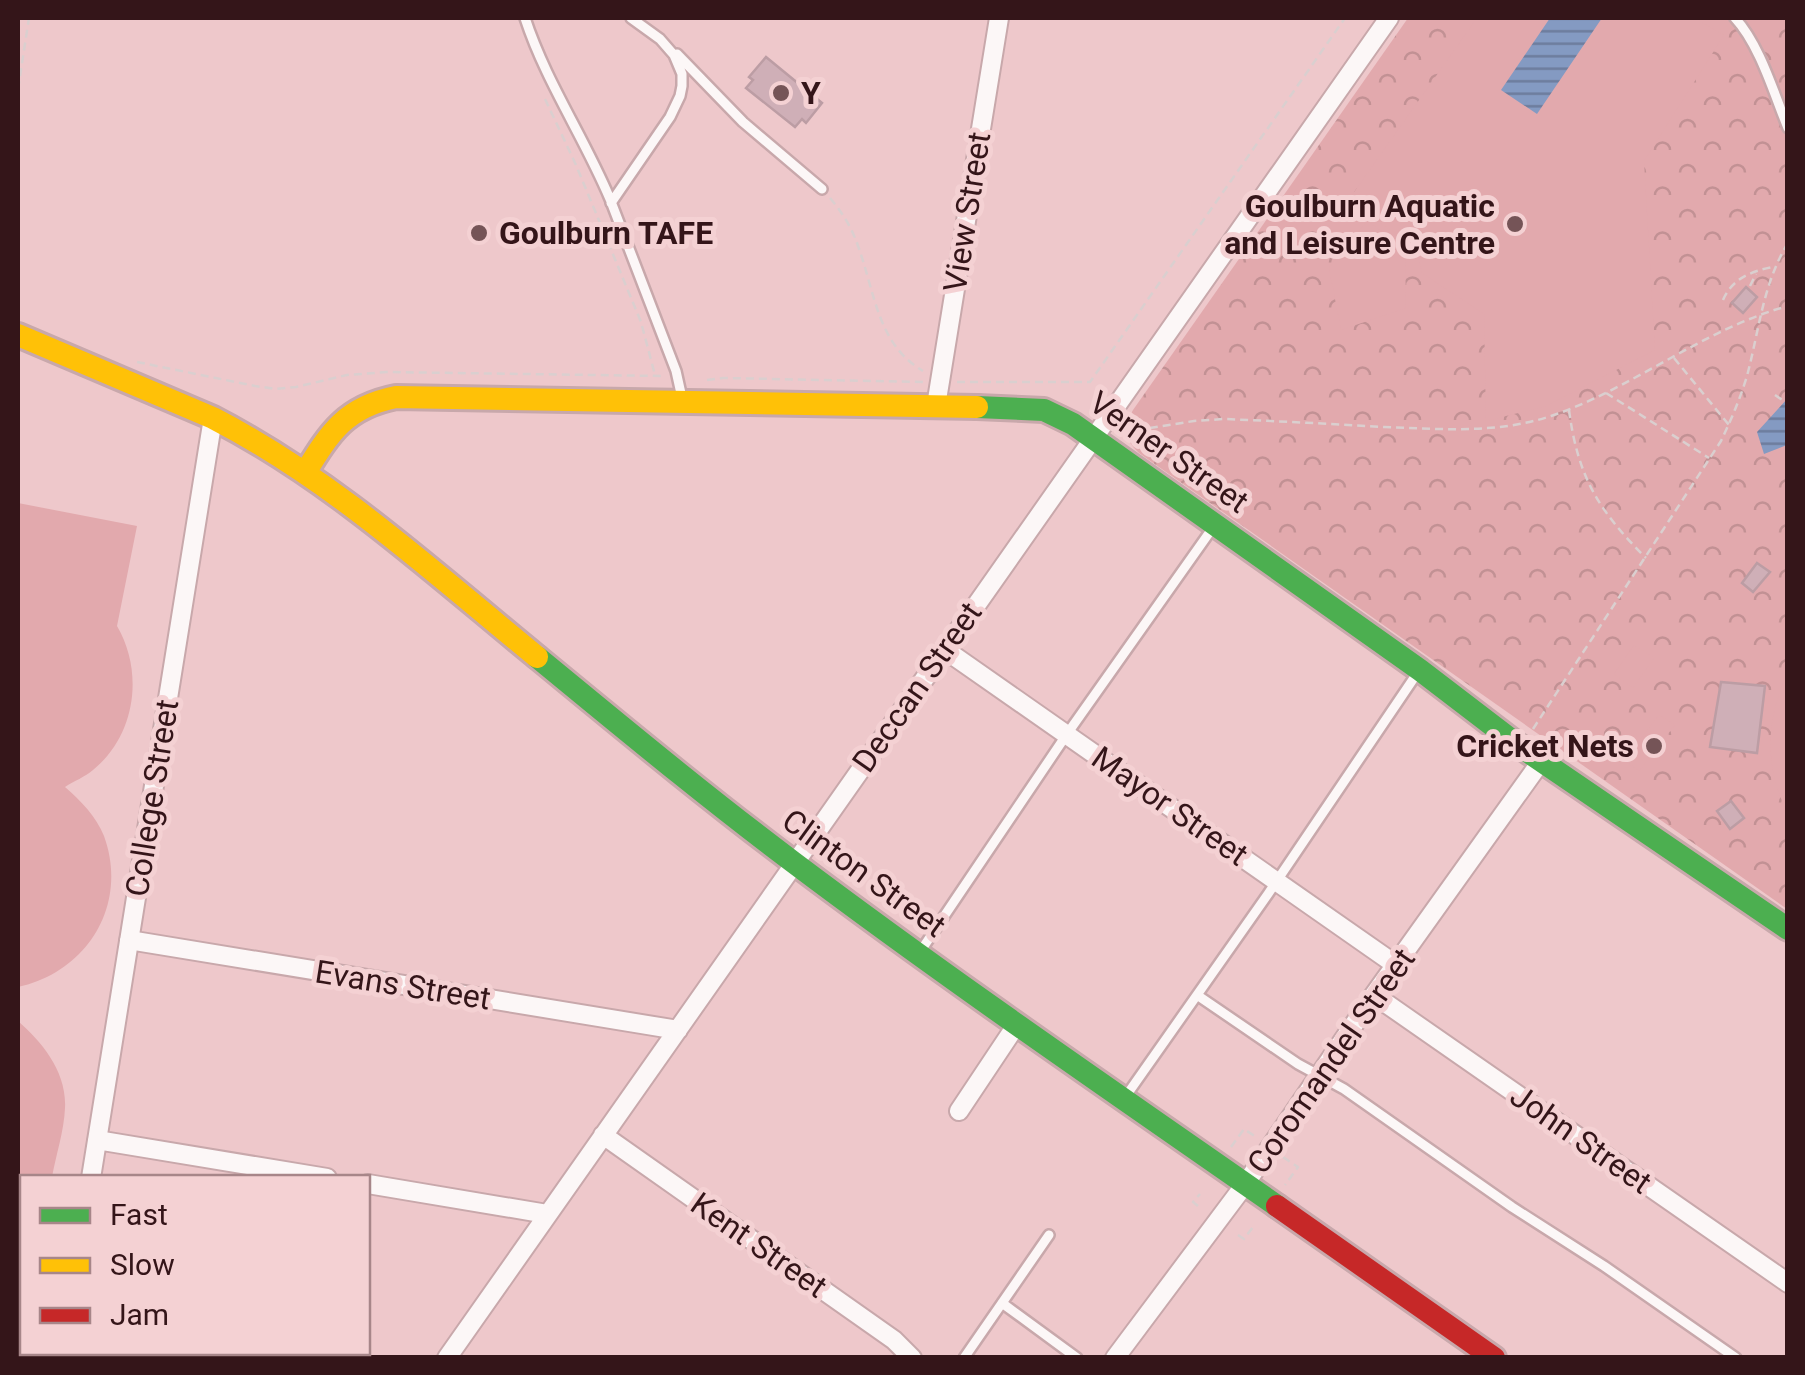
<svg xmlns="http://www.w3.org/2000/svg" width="1805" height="1375" font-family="Roboto,sans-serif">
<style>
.park{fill:url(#park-crowns)}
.pitch{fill:#e2a9ad}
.water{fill:url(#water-rules)}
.building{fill:#cfafb7;stroke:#bc9da4;stroke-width:2.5}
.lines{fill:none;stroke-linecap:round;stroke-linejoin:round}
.lane-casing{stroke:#c8a8ab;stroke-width:14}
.street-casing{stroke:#c8a8ab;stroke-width:22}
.fast-casing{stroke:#c8a8ab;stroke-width:28}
.slow-casing{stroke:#c8a8ab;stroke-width:28}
.jam-casing{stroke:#c8a8ab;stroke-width:28}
.path{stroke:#dacfcf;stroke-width:2.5;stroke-dasharray:8 5;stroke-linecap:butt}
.lane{stroke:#fcf7f7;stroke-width:9}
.street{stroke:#fcf7f7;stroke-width:18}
.fast{stroke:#4caf50;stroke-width:22}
.slow{stroke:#ffc107;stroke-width:22}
.jam{stroke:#c62828;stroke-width:22}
.poi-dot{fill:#755457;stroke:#f4d1d3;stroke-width:4}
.labels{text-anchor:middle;stroke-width:10;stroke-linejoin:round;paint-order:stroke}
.poi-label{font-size:32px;font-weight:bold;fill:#341519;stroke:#f4d1d3;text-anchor:start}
.street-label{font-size:32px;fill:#341519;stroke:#f4d1d3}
</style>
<defs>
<pattern id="park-crowns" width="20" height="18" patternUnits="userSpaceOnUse" patternTransform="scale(2.5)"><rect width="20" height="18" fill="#e2a9ad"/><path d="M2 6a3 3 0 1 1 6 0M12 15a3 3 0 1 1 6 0" fill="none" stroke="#c29194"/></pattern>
<pattern id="water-rules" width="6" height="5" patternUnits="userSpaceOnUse" patternTransform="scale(2.5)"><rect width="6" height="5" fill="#849ac2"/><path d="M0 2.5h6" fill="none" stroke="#6d7c9d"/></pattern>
</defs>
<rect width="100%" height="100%" fill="#eec8cb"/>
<path class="park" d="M1408 18H1787V909L1139 453C1124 439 1123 427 1133 410Z"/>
<path class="pitch" d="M1477 18H1694L1724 35 1644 161 1655 350 1546 406 1486 421 1484 314 1422 273 1416 246 1347 202Z
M1367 221 1405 247 1406 308 1341 330 1329 268Z
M18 503 137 526 117 626C144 672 136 735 93 770 85 777 74 781 65 787 81 801 96 816 104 836 129 905 87 972 18 987Z
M1634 645 1654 658 1633 688 1614 674Z
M1787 674V812C1764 766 1766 720 1787 674Z
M1659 715 1675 725 1639 771 1624 760Z
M18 1021C42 1042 67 1072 65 1108 64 1131 56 1155 52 1177L22 1178V1235L18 1240Z"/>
<path class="water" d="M1550 18H1602L1537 114 1501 90Z
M1787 399V445L1764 454 1757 432Z"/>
<path class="building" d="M766 57 822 103 806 123 802 119 795 127 746 88 753 80 749 77Z
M1746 287 1757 297 1743 313 1732 303Z
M1757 563 1770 572 1753 592 1742 583Z
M1721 682 1765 686 1757 753 1710 747Z
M1731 801 1744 818 1730 829 1717 811Z"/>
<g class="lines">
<defs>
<path id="lane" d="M525 18C546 82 584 137 610 199L676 371 682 398
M1735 18C1760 45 1774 94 1788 128
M677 54 743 122 822 189
M611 203 670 117 680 96 682 86V74L674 55 660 39 631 18
M922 949 1067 734 1214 526
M1197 995 1298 1064 1344 1089 1512 1207 1604 1266 1736 1358
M1126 1096 1268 894 1418 672
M1002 1303 1077 1358
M287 1358 288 1352
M964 1358 1049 1235"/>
<path id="street" d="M936 406 999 18
M944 649 1396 965
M129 940 678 1030
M1374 995 1788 1283
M959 1111 1017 1024
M603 1135 894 1340 912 1358
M97 1140 327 1178
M91 1178 213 418
M368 1184 547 1214
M62 1358 63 1352
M447 1358 1389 18
M1115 1358 1246 1183 1374 995 1542 760"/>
<path id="fast" d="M977 407 1044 410 1073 424 1420 670 1518 745 1788 929
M537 657C621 726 705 796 793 862 951 981 1115 1093 1277 1206"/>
<path id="slow" d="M18 335 213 418C333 480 433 572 537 657
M305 473C330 432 346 407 396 397L977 407"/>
<path id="jam" d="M1277 1206 1494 1358"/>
</defs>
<use href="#lane" class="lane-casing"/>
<use href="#street" class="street-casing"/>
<use href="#fast" class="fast-casing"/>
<use href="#slow" class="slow-casing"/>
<use href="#jam" class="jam-casing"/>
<path class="path" d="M18 89 29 18
M545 99 576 165 641 322 655 375
M830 198C842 212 852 228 858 246 875 292 877 344 923 371
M1750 286 1756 274
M1723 300C1732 279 1751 271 1773 267
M1674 358 1729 425
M137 362 255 386 276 389 296 387 347 375 387 372 664 376
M707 380 723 378 924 382
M957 382H1090L1345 18
M1606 393 1709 458
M1775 395 1788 404
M1569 410C1578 478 1599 511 1646 558
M1137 430 1194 421 1224 419C1277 421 1331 424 1384 427 1441 429 1497 434 1551 416 1634 388 1703 329 1788 306
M1533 729 1721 441C1731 420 1740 399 1747 376 1759 331 1763 283 1788 243
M788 813 794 818
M828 842 842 851 833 864
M1231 1147 1244 1129 1256 1137
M1283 1157 1298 1167 1285 1185
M1198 1206 1193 1202 1200 1194
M1238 1235 1244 1239 1253 1227"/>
<use href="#lane" class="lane"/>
<use href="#street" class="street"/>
<use href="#fast" class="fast"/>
<use href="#slow" class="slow"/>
<use href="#jam" class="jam"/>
</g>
<g class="poi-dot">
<circle cx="781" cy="93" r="10"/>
<circle cx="1515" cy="224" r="10"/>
<circle cx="479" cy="233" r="10"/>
<circle cx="1654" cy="746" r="10"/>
</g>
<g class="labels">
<g class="poi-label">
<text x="801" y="104">Y</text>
<text x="1495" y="217" text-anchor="end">Goulburn Aquatic<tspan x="1495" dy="37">and Leisure Centre</tspan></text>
<text x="499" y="244">Goulburn TAFE</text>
<text x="1634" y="757" text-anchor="end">Cricket Nets</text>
</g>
<g class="street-label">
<text transform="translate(967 212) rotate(-81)" y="11">View Street</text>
<text transform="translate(1169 452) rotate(35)" y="11">Verner Street</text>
<text transform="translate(917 687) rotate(-55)" y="11">Deccan Street</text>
<text transform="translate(152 798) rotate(-81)" y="11">College Street</text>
<text transform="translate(1170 806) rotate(35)" y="11">Mayor Street</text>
<text transform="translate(864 873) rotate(36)" y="11">Clinton Street</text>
<text transform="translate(403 985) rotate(9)" y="11">Evans Street</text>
<text transform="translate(1331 1061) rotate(-55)" y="11">Coromandel Street</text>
<text transform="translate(1581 1139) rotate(35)" y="11">John Street</text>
<text transform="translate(759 1245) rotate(35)" y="11">Kent Street</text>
</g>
</g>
<rect width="1805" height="1375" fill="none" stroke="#341519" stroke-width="40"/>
<rect x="20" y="1175" width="350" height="180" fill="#f4d1d3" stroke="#a78689" stroke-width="2.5"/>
<rect x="40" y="1208" width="50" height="15" fill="#4caf50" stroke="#a78689" stroke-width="2.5"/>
<text x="110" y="1225" font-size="30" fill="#341519">Fast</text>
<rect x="40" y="1258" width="50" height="15" fill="#ffc107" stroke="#a78689" stroke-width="2.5"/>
<text x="110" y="1275" font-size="30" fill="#341519">Slow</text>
<rect x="40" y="1308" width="50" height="15" fill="#c62828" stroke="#a78689" stroke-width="2.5"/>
<text x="110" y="1325" font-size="30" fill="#341519">Jam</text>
</svg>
